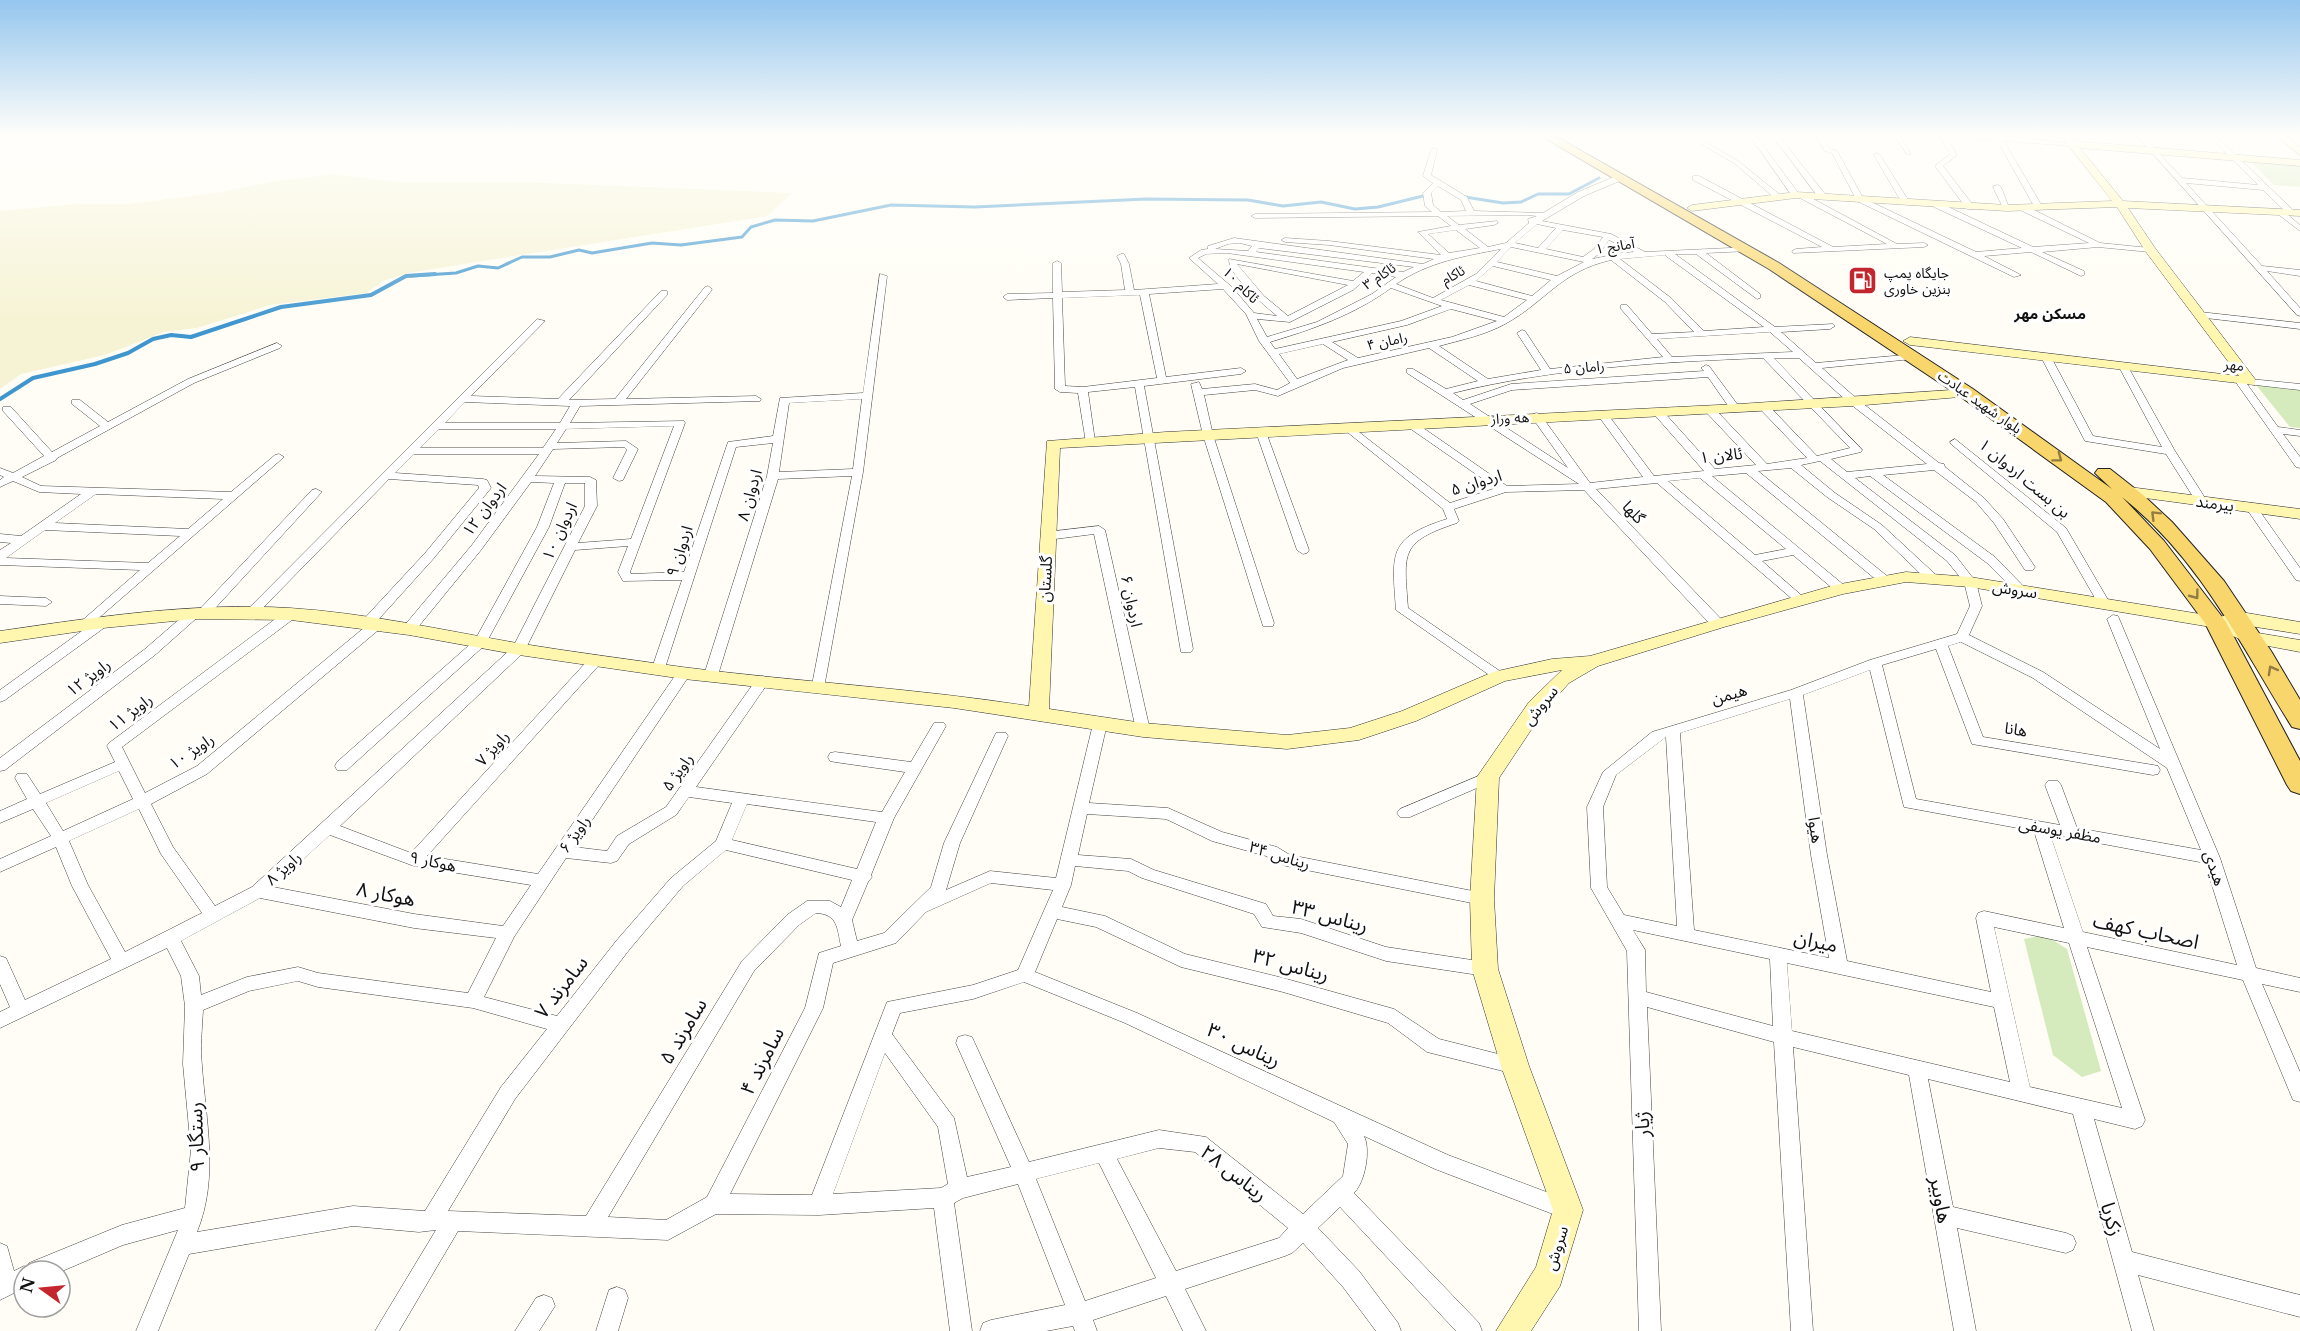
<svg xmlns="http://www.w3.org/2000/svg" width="2300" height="1331" font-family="'Libre Baskerville','Noto Sans Arabic',serif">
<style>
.farmland{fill:#f6f3d4}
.green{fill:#d5ebbd}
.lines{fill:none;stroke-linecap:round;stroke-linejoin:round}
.stream-far1{stroke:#3f96cf;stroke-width:3}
.stream{stroke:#3f96cf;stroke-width:4}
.street-casing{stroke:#444;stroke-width:1}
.secondary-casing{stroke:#333;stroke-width:1}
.primary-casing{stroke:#222;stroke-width:2}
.street{fill:#fff;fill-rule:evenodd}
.secondary{fill:#fff6b0;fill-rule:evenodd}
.primary{fill:#f9d66b;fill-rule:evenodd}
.oneway{stroke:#917d42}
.labels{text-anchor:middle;stroke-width:6;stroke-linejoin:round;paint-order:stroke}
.far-street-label{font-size:14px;fill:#111;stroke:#fff}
.far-poi-label{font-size:14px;fill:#111;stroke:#fff;text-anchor:start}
.far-neighbourhood-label{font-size:15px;font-weight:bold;fill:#111;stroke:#fff}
.street-label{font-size:16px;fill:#111;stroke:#fff}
.near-street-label{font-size:20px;fill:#111;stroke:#fff}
</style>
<rect width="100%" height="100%" fill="#fffdf5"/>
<path class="farmland" d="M335 174 399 182H523L792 193 767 216 408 273 383 281 366 293 270 305 197 328 164 332 105 355 21 374 0 389V211L78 204H128L216 193 270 182Z"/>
<path class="green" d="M2249 160 2300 164V187L2274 185Z
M2256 385 2300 390V428L2290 427Z
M2045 935 2067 949 2101 1071 2082 1077 2053 1055 2024 939Z"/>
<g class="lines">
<path class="stream-far1" d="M1465 197 1503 203 1521 202 1538 194H1569L1599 178
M410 276 456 273 478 266 498 268 522 257H550L579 250 592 253 652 243 681 245 742 237 751 227 775 220 813 221 891 205 975 207 1146 199 1248 200 1283 206 1321 202 1355 209 1378 207 1423 196"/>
<path class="stream" d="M0 399 33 378 95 364 128 353 153 339 171 335 191 337 281 307 371 295 406 276 435 274"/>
<defs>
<path id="street" d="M1750 136H1756L1799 194H1804L1897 244 1924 243 1928 245 1924 247 1793 253 1792 251 1796 249 1822 247 1693 180V176H1699L1833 247 1887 244 1798 197H1793Z
M1773 136H1779L1825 194V198H1819Z
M1816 136H1822L1830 149 1837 151 1863 198 1976 252 2022 248 1934 207V203H1940L2033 247 2089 243 2020 210V206H2026L2100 243 2150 248 2154 250 2150 252 2098 247 2042 252 2084 271V275L2081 276 2031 252 1984 256 2021 275 2014 277 1857 201 1832 153 1825 151Z
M1894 136H1900L1911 154H1907Z
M1940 136H1946L1957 155 1943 166 1973 205V209H1967L1935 166 1950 154Z
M1967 136H2001L2075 144 2072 146 2004 141 2043 208 2039 210 2035 208 1997 140 1970 138Z
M2137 136H2143L2182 178 2258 185 2209 136H2216L2294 211V215H2288L2300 225V231L2279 215V211H2282L2288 214 2263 190 2186 183 2262 266 2300 270V276L2267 271 2300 308V316L2297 315Z
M1694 138H1698L1738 161 1784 198 1777 200 1734 163 1694 140Z
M1434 148 1437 150 1431 175 1467 197 1474 211 1543 213 1578 192 1616 176H1622V180L1584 196 1542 221 1611 234 1645 252 1751 247V251H1748L1706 253 1760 294V298L1757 299 1696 254H1675L1775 327 1833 324 1835 326 1830 329 1781 332 1816 363 1915 354V358L1912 359 1822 368 1857 399 1939 463 1944 464 1945 467 1984 498 2003 519 2035 567 2033 570H2025L1994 523 1976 502 1934 470 1883 475 1995 557 2027 590 2021 594 2017 593 1987 563 1870 476 1855 478 1955 555 1976 582 1982 606 1969 635 2043 672 2160 749 2107 619 2113 615 2118 616 2220 858 2256 968 2300 978V992L2262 984 2300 1072V1102L2293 1100 2243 980 2087 947 2145 1120 2142 1126 2135 1129 2094 1119 2132 1252 2300 1295V1317L2138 1275 2154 1331H2132L2073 1114 1928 1079 1953 1207 2066 1233 2073 1236 2076 1243 2073 1250 2066 1253 1957 1228 1976 1331H1954L1909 1075 1793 1047 1813 1331H1791L1774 1042 1647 1007 1661 1331H1639L1627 951 1591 888 1587 807 1603 772 1652 732 1791 690 1870 660 1957 634 1970 606 1964 582 1947 561 1820 461 1801 465 1835 493 1882 525 1936 575 1938 578 1936 581H1928L1874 529 1827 497 1791 468 1758 471 1887 576 1889 579 1887 582H1879L1746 473 1712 476 1845 586 1847 589 1845 592H1837L1793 555 1762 561 1808 601 1802 605 1798 604 1657 483 1596 489 1722 620 1723 623 1717 627 1712 626 1584 490 1506 492 1454 509 1459 521 1457 523C1399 542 1404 553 1408 608L1507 676 1500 680 1495 679 1396 610C1392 554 1387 538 1447 519L1443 509 1341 427 1346 424 1350 425 1450 503 1496 488 1405 425V421H1413L1507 486 1579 484 1407 373V369H1413L1446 389 1478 381 1429 348 1343 368 1278 396 1255 390 1204 395 1213 435 1274 623 1273 626H1263L1203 435 1191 384 1199 382 1202 389 1255 384 1277 390 1290 383 1259 341 1246 314 1223 289 1149 294 1166 377 1241 368 1246 371 1241 374 1144 386 1193 649 1191 652H1181L1135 387 1088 392 1095 441 1090 444 1086 443 1078 393 1060 392 1055 389 1053 298 1007 300 1003 297 1007 294 1053 293V263L1057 261 1061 263 1062 292 1125 290 1121 264 1117 256 1121 254H1124L1129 264 1134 290 1218 284 1189 258 1201 250 1208 249V246L1234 238 1423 264 1434 259 1329 245 1285 242 1281 240 1285 238 1329 241 1441 255 1418 232 1451 226 1438 216 1255 218 1251 216 1255 214 1432 212 1425 206 1423 193 1433 183 1423 176 1431 150ZM1438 186 1461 200 1466 211 1441 212 1433 205 1431 193ZM1528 215 1537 216 1528 219 1529 223 1506 243 1488 247 1465 229 1494 225 1498 223 1497 221 1459 225 1447 216ZM1537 224 1556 228 1538 248 1515 243ZM1456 230 1480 248 1449 253 1428 234ZM1563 230 1603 237 1594 249 1583 257 1546 249ZM1609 240 1634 252 1611 254 1607 256 1592 259 1600 253ZM1240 243 1252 246 1248 251 1215 249 1228 244ZM1511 247 1584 262 1557 276 1497 262ZM1259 248 1414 267 1403 272 1256 252ZM1501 249 1476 274 1433 298 1396 284C1428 262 1464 256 1501 249ZM1227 253 1364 272 1353 281 1229 259C1228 275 1264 305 1277 316L1254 313 1232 287 1198 258 1206 254ZM1666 255V256L1764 327 1704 331 1671 298 1620 259ZM1611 260 1665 302 1694 332 1652 334 1627 305H1621V309L1663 357 1550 369 1525 331 1522 330 1517 333 1541 370 1488 379 1439 346C1461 340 1485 335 1505 324 1547 301 1559 272 1611 260ZM1237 264 1348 285 1288 316 1264 296ZM1493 266 1551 280 1532 296 1476 281ZM1372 273 1396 277 1372 294 1317 322 1267 337 1257 319 1290 322 1353 290ZM1469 285 1527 300 1504 317 1441 300ZM1391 288 1442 306 1401 321 1275 349 1270 342C1313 329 1354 315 1391 288ZM1140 295 1157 378 1083 387 1065 386 1062 298ZM1451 309 1497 321 1452 337 1358 358 1332 342 1407 325ZM1770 332 1793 352 1672 357 1657 339ZM1323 344 1348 360 1297 379 1279 354ZM1763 358 1850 448 1817 456 1769 406 1765 405 1760 408 1761 410 1807 458 1767 464 1713 407H1705V411L1756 465 1715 469 1661 409H1653V413L1704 471 1654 476 1606 412 1602 411 1597 414 1643 477 1590 483 1540 414 1536 413 1531 416 1568 468 1470 404 1512 390 1708 377 1731 410H1739L1740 408 1709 366 1706 365 1701 368 1704 371 1511 384 1463 400 1453 393C1554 368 1659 362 1763 358ZM1774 358H1799L1849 403 1927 464 1847 472 1831 459 1861 452 1862 450ZM1700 478 1786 549 1755 555 1668 481ZM1961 642 2033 678 2167 768 2201 850 2077 828 2061 785 2058 781H2048L2045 785 2060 825 1916 799 1882 665 1936 649 1972 744 2153 775 2158 774 2160 770 2158 766 2153 765 1983 737 1948 646ZM1870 670 1904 807 2034 831 2064 928 1984 911 1978 913 1976 918 1991 992 1847 961 1827 855 1803 695ZM1790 699 1811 855 1829 958 1694 930 1680 733ZM1666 737 1677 926 1624 915 1607 887 1603 807 1616 775ZM2050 834 2205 863 2237 965 2083 932ZM1994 927 2069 943 2122 1108 2030 1087ZM1633 930 1770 959 1773 1026 1646 992 1645 950ZM1787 963 1994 1007 2010 1082 1792 1031Z
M1877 153 1880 155 1910 203 1909 205 1902 203 1874 155Z
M1997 185 2001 187 2010 210 2003 208 1993 187Z
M880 274 887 276 863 472 824 688 819 689 812 685 852 476 778 479 718 675 711 679 704 675 767 476 773 443 736 447 664 671H654L652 668 682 580 623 581 618 572 628 546 575 550 524 652 340 826 411 853 590 658H600L602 661 600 664 427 856 538 874 679 670H689L691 673 574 847 607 851 617 836 666 807 758 677 763 676 770 680 696 787 882 812 905 772 835 762 830 761 828 757 830 753 835 752 911 762 934 723H944L946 726 894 818 871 875 872 877 868 882 852 920 857 941 884 933 931 887 944 843 996 733H1006L1008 736 960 843 946 890 990 871 1056 878 1093 724 1100 719 1105 721 1107 724 1089 803 1168 808 1222 832 1277 847 1290 855 1488 894 1490 899 1488 904 1482 905 1286 866 1266 856 1212 841 1166 819 1087 814 1078 855 1131 859 1154 870 1266 904 1273 916 1301 919 1386 947 1485 962 1491 964 1494 969 1491 974 1485 976 1386 961 1301 933 1262 927 1254 914 1142 878 1128 871 1075 866 1071 885 1062 907 1105 916 1185 954 1283 978 1394 1009 1439 1039 1522 1060 1524 1066 1522 1072 1515 1074 1427 1052 1388 1023 1283 992 1181 967 1096 927 1057 919 1035 972 1137 1013 1448 1155 1573 1202 1576 1209 1573 1216 1566 1219 1435 1169 1364 1136C1371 1150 1365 1182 1354 1193L1479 1323 1482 1331H1456L1340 1207 1318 1228 1359 1271 1398 1323 1401 1331H1376L1343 1287 1303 1243 1292 1253 1285 1256 1185 1289 1206 1331H1183L1166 1296 1093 1320 1097 1331H1075L1073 1326 1046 1331H980L983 1323 991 1320 1065 1305 1018 1184 963 1198 954 1203 972 1331H950L934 1208 819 1215 716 1214 668 1240 458 1231 399 1331H375L436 1230 419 1232 353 1226 189 1254 158 1331H136L178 1230 123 1245 60 1272 24 1271V1288L0 1300V1243L7 1246 14 1271 24 1266 28 1268 29 1263 122 1225 185 1208 191 1150 183 1064 185 1006 181 976 167 948 0 1028V1012L10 1007 0 984V956L6 958 25 1000 111 959 72 886 56 847 0 872V859L51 836 33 809 0 823V811L27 799 15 778 17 774H27L40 794 115 762 107 746 109 743 286 611H296L297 614 296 617 122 747 145 793 197 766 365 627 361 624 362 621 426 552 479 488 478 485 389 479 255 616H245L244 613 537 319 545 321 471 396 558 399 661 291H667V295L569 400 615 399 705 287 708 286 712 289 711 291 626 399 756 396 761 399 760 401 580 406 570 423 684 421 685 423 630 572 631 574 684 572 728 442 773 436 780 398 863 393ZM862 399 853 469 779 472 789 403ZM465 402 570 406 560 423H445ZM674 426 631 539 578 543 597 506 596 480 590 477 535 476 553 449 624 447 627 450 613 478 619 481 623 480 638 449 626 441 557 443 566 429ZM439 429H556L543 448H420ZM414 454H539L472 545 404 626 402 629 404 632H414L481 550 531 482 554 483 537 527 475 640 337 762 335 766 337 770H347L485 645 549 527 565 483H585V506L513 647 252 887 215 906 173 847 151 804 207 774 382 627 383 624 378 620 434 558 491 488 487 480 483 479 395 473ZM119 771 133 799 63 831 46 803ZM689 797 732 803 716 841 671 878 617 940 557 1016 484 997 514 937 566 858 611 863 617 861 629 844 676 815ZM747 804 876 822 857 869 732 840ZM139 809 161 854 202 913 125 952 88 885 69 841ZM330 835 414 866 531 885 503 926 414 914 273 887ZM726 850 852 880 841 907 830 901H807L787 915 742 961 586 1216 448 1211 515 1099 629 950 683 886ZM991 883 1053 890 1018 970 973 985 887 1002 812 1195 730 1194 823 1008 833 963 896 943 926 912ZM260 898 414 928 496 938 468 993 318 973 298 967 247 977 201 995 199 976 181 941ZM816 913C838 914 837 928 841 946L819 953 805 1008 707 1197 666 1220 608 1217 754 971 799 925ZM298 981 318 987 473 1008 547 1029 501 1087 425 1211 353 1206 197 1232C219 1178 206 1122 202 1066 200 1048 202 1029 203 1010L249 991ZM1024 982 1125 1023 1334 1122 1348 1144 1343 1176 1303 1214 1206 1137 1159 1130 1029 1162 972 1037 965 1035 958 1037 956 1043 1011 1167 967 1177 954 1118 892 1034 900 1013 973 999ZM885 1053 938 1127 948 1184 941 1188 833 1194ZM1159 1148 1195 1152 1288 1228 1279 1238 1176 1271 1117 1159ZM1099 1163 1156 1278 1085 1301 1036 1179Z
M2200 312 2300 323V329L2197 317V313Z
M277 343 282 346 280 348 194 383 57 458 56 460 22 477 41 486 231 492 275 455 279 454 284 457 93 623 103 618 109 622 108 625 5 700 0 702V690L86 628H78L77 625 140 570 0 565V550L11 543 0 542V534L21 536 81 494 39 492 13 481 0 487V480L4 477 0 475V468L13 473 44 456 3 411V407H11L52 452 100 426 72 404V400H80L108 422 188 379ZM96 494 223 499 188 529 55 523ZM45 530 180 536 148 563 6 558Z
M2043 355 2051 357 2093 436 2162 447 2119 367 2127 365 2175 451 2207 501 2205 503H2197L2166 454 2085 441 2041 357Z
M2240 378 2245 382 2250 379 2300 384V390L2247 384 2278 427 2300 430V436L2283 434 2300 457V468L2296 467 2235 381Z
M1261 429 1266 432 1309 550 1307 553 1303 554 1297 550 1256 432Z
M1955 439 2066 528 2111 605 2109 608 2105 609 2099 605 2057 532 1951 444 1950 442Z
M316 489 322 492 320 494 208 616H199L155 655 5 770 0 771V758L145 649 190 610H199L312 490Z
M2252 505 2256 506 2300 568V581L2296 580 2246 508Z
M1099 526 1105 530 1150 730 1143 735 1136 730 1094 534 1047 540 1041 536 1047 532Z
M0 596 46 598 52 602 46 606 0 604Z
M1488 772 1493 773 1495 777 1493 781 1410 817H1400L1397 813 1400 809Z
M617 1287 625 1290 628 1298 618 1331H596L609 1290Z
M544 1295 552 1298 555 1306 539 1331H515L536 1298Z"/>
<path id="secondary" d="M2061 136H2071L2075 141 2300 160V166L2080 148 2123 201 2300 210V216L2128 208 2155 248 2255 379V385L1910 345 1903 341 1910 337 2239 376 2146 252 2117 207 2007 211 1796 198 1692 211 1687 208 1692 205 1796 192 2007 205 2112 201Z
M2276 136H2287L2300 147V155Z
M1967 389 1972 390 1974 393 1972 396 1853 406 1060 448 1049 709 1143 723 1287 735 1350 728 1402 711 1493 672 1552 659 1590 656 1835 585 1906 572 1970 577 2219 617 2241 612 2300 622V634L2237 624 2258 633 2300 640V652L2247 642 2211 627 1970 587 1906 582 1843 594 1724 627 1598 666 1569 683 1543 712 1499 778 1494 899 1498 969 1529 1066 1583 1210 1560 1286 1531 1331H1496L1536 1267 1553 1210 1501 1066 1472 969 1470 899 1477 777 1529 702 1562 670 1505 681 1416 721 1359 740 1287 749 1143 737 954 708 684 679 519 655 409 635 291 620 195 619 103 628 0 643V631C96 617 193 602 290 608 367 613 442 630 517 643 572 652 627 659 682 667 798 682 914 688 1029 706L1047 441 1166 432 1739 404Z
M2129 487 2300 509V519L2123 495 2121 492 2123 489Z"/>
<path id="primary" d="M1541 136H1555L1779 263 1973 389 2112 489 2095 473 2098 469H2110L2143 495 2172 522 2224 581 2271 651 2300 700V729L2292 727C2240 644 2201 560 2122 497L2164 541 2226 622 2300 761V794L2291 791 2287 785 2205 623 2150 549 2106 502 1961 397 1769 269Z"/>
</defs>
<use href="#street" class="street-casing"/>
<use href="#secondary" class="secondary-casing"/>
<use href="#primary" class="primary-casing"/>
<use href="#street" class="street"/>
<use href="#secondary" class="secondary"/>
<use href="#primary" class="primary"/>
</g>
<defs><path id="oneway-chevron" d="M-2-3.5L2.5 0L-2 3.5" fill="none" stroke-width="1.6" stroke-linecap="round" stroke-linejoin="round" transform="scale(1.5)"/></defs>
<g class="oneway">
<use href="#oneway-chevron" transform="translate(2058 458) rotate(37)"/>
<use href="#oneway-chevron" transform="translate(2155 515) rotate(-135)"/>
<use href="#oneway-chevron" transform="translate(2195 595) rotate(53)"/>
<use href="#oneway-chevron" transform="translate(2272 670) rotate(-119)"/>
</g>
<linearGradient id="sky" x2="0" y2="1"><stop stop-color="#95c6ee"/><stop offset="0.42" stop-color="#fffefa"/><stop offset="1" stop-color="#fffefa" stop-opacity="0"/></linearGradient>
<rect width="2300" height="322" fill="url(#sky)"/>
<defs>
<symbol id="fuel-square" viewBox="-11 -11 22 22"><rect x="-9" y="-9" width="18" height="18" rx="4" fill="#c4262e" stroke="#fff"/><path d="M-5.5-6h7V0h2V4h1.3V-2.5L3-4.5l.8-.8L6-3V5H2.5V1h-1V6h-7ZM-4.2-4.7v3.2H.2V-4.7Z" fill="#fff"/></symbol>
</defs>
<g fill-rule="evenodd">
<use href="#fuel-square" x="1846" y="264" width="33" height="33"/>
</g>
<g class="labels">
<g class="far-street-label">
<text transform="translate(1615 246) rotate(-9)" y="5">آمانج ۱</text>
<text transform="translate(1453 275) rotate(-29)" y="5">ئاکام</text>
<text transform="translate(1379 276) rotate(-33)" y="5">ئاکام ۳</text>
<text transform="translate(1241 285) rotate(45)" y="5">ئاکام ۱۰</text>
<text transform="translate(1387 341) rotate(-12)" y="5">رامان ۴</text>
<text transform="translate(2234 365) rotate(5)" y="5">مهر</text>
<text transform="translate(1584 367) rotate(-4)" y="5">رامان ۵</text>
<text transform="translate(1980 402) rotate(35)" y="5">بلوار شهید عبادت</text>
<text transform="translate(1510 418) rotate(-3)" y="5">هه وراز</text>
</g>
<g class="far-poi-label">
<text x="1884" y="278">جایگاه پمپ<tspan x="1884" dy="16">بنزین خاوری</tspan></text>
</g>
<g class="far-neighbourhood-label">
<text x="2050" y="319">مسکن مهر</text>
</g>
<g class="street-label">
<text transform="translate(1721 455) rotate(-6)" y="6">ئالان ۱</text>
<text transform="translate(2025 478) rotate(40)" y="6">بن بست اردوان ۱</text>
<text transform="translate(1476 482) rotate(-17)" y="6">اردوان ۵</text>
<text transform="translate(749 495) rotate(-74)" y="6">اردوان ۸</text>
<text transform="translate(2215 503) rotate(7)" y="6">بیرمند</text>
<text transform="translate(484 509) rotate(-53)" y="6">اردوان ۱۲</text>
<text transform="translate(1634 512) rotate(47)" y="6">گلها</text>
<text transform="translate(559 531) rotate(-65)" y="6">اردوان ۱۰</text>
<text transform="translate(679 551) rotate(-72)" y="6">اردوان ۹</text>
<text transform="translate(1045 579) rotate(-87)" y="6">گلستان</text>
<text transform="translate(2015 589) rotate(9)" y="6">سروش</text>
<text transform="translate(1132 601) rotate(78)" y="6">اردوان ۶</text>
<text transform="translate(88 677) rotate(-37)" y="6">راویژ ۱۲</text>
<text transform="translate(1729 694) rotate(-16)" y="6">هیمن</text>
<text transform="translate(1540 705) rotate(-51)" y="6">سروش</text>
<text transform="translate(130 712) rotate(-37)" y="6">راویژ ۱۱</text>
<text transform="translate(2016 729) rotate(9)" y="6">هانا</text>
<text transform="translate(492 748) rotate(-48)" y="6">راویژ ۷</text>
<text transform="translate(191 751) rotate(-34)" y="6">راویژ ۱۰</text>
<text transform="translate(677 772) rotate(-55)" y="6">راویژ ۵</text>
<text transform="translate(1816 830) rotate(82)" y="6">هیوا</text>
<text transform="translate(2060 830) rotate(10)" y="6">مظفر یوسفی</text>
<text transform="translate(574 834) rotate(-55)" y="6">راویژ ۶</text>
<text transform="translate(1280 855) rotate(17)" y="6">ریناس ۳۴</text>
<text transform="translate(433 861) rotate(12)" y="6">هوکار ۹</text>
<text transform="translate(283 868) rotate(-42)" y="6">راویژ ۸</text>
<text transform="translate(2215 868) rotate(71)" y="6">هیدی</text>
<text transform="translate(1556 1248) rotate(-73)" y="6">سروش</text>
</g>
<g class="near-street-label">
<text transform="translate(386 894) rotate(11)" y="7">هوکار ۸</text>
<text transform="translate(1330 916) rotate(15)" y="7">ریناس ۳۳</text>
<text transform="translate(2146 931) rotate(12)" y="7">اصحاب کهف</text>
<text transform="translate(1816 941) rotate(12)" y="7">میران</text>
<text transform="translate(1291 965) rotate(15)" y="7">ریناس ۳۲</text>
<text transform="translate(561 987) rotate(-52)" y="7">سامرند ۷</text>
<text transform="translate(683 1031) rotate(-59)" y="7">سامرند ۵</text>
<text transform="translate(1244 1045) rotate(25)" y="7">ریناس ۳۰</text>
<text transform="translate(762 1061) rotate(-63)" y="7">سامرند ۴</text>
<text transform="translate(1642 1124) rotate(-92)" y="7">ژیار</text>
<text transform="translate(196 1137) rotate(-92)" y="7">رستگار ۹</text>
<text transform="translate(1234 1173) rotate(38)" y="7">ریناس ۲۸</text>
<text transform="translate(1941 1200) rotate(80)" y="7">هاوبیر</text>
<text transform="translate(2112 1219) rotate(74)" y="7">زکریا</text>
</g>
</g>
<g transform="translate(42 1289) rotate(285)"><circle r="28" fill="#ffffff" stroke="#a0a0a0" stroke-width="1.5"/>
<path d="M0-4.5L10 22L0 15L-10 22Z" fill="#c4262e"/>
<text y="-9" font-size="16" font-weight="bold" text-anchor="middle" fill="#111111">N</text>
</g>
</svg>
